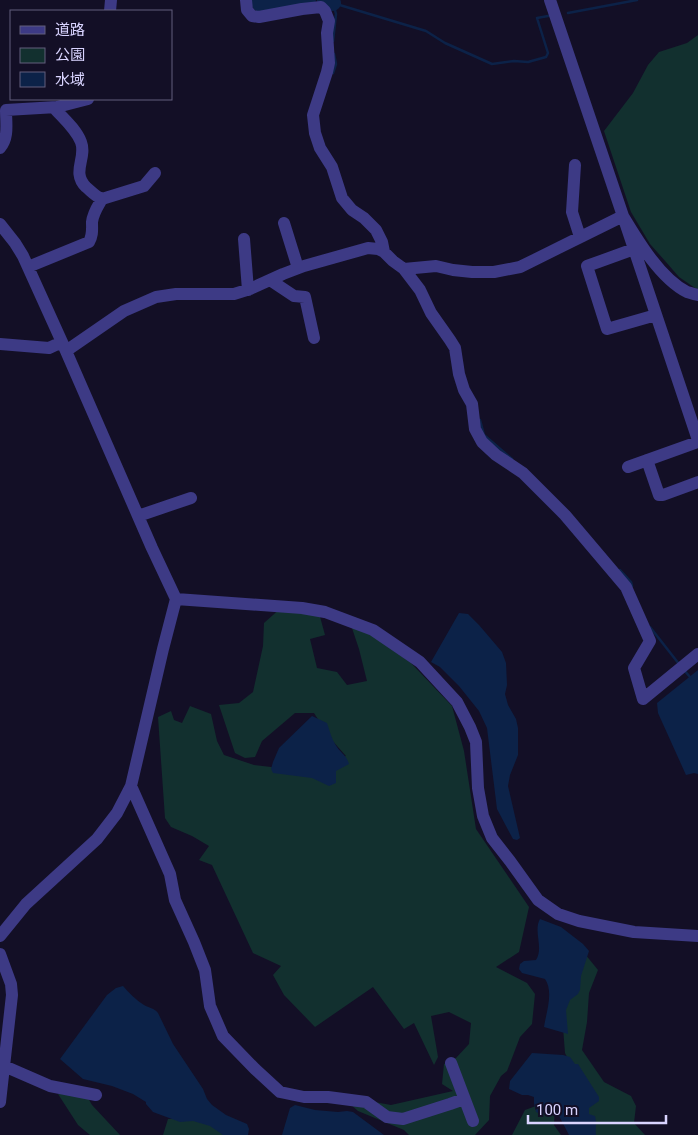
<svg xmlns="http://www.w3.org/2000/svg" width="698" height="1135" font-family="Roboto,'Noto Sans JP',sans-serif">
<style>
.green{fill:#12302f}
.water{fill:#0c2248}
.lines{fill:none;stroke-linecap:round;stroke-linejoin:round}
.stream{stroke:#0c2248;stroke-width:2.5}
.river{stroke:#0c2248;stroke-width:16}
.minor{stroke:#3d3a85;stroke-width:12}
</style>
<rect width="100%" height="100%" fill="#130f26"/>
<path class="green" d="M698 35V289L695 288 679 277 666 262 650 244 631 212 604 131 633 93 648 65 659 52 687 43Z
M282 607 319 613 325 635 310 639 317 668 337 672 347 685 367 681 359 649 349 619 411 663 452 706 464 751 476 829 529 907 519 952 496 967 527 983 535 994 532 1024 520 1037 507 1071 501 1076 490 1096 489 1120 475 1135H409L404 1130 358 1111 341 1096 391 1105 453 1091 442 1084 444 1064 456 1058 469 1044 471 1023 449 1012 431 1016 438 1057 434 1065 414 1023 404 1029 373 987 315 1027 284 995 273 975 281 966 253 953 212 865 199 860 209 846 192 836 171 827 165 818 158 717 171 711 174 720 182 723 190 706 211 714 217 741 224 755 254 765 271 767 310 774 329 761 346 756 330 738 314 713H295L262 741 255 757 245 758 235 753 219 705 239 703 253 692 263 646 264 623Z
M585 954 598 970 589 993 587 1022 582 1050 604 1082 631 1096 636 1106 634 1123 645 1135H590L587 1097 565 1053 563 1027 558 1006Z
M83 1089 92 1105 120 1135H90L78 1125 58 1094Z
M547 1102 555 1104 554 1125 561 1135H512L525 1110Z
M204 1118 230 1135H163L168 1119Z"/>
<path class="water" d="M459 613 468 614 479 625 502 652 506 663 507 685 505 694 508 705 516 719 518 728V755L510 775 508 786 520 838 517 840 513 839 497 809 487 728 479 711 459 686 440 667 431 662Z
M698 670V774L694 773 686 775 658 713 657 703Z
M312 716 327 723C330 732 332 740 337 747 341 753 347 756 349 764L336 771V783L329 786 312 778 273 773 271 769 273 762 279 748Z
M540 919 561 927 583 944 589 951 581 976 580 990 578 994 570 1000 566 1010 568 1034 544 1027C546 1013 554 992 545 979L522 973 519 969 520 964 524 961 536 960C544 948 533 931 540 919Z
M123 986C129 993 136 1000 144 1005 149 1008 154 1008 158 1013L173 1044 203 1089 207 1099 212 1105 226 1115 247 1124 249 1129 248 1135H223L210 1126 193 1121 180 1122 153 1112 146 1104V1102L133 1094 112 1086 83 1079 60 1059 107 995 116 988Z
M532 1053 563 1055 570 1057 575 1064H578L599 1097V1101L589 1108V1114L595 1116C597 1123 595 1128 596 1135H569L558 1114 552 1112 540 1114 536 1112 534 1103V1097L528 1095H522L509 1089 510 1081Z
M295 1105 315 1110 338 1112 347 1111 353 1112 384 1135H282L290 1108Z"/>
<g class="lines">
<path class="stream" d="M568 13 637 0
M333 41 336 14 333 3 426 31 445 43 492 64 514 61 528 62 546 57 548 53 537 18 548 16
M333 73 336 64 334 54
M480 420 484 435 512 459
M620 570 631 582 632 586
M650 627 679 664
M684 670 690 677"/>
<path class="river" d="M258 0 260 4 268 6 301 0H308
M325 0 333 3"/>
<path class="minor" d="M246 0 247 10 252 16 259 17 302 9 321 7 325 11 329 21 327 33 329 63 327 72 313 115 315 133 320 148 332 167 342 198 352 210 364 218 376 230 382 242 384 252
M550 0 623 216C638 241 660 278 687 292 690 293 694 294 698 295
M110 11 111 0
M0 148C9 138 6 123 6 110L57 107 88 99
M575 165 572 212 580 237
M102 199 144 186 155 173
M284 223 298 268
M0 224 15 243 23 256 66 351 152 548 176 599 163 649 131 786 117 813 97 839 26 904 0 936
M244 239 248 290
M634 249 587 266 607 329 656 315
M28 267 89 242C93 235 92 230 92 222 93 213 98 206 102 199 95 196 92 192 86 187 71 172 87 158 81 142 76 129 63 118 54 108
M404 269 436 266 453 270 472 272H494L520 267 623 216 698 440
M270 280 294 296 305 297 314 338
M0 344 49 348 62 342
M66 351 124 311 156 297 176 294H234L250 289 283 274 304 266 368 248 378 249 384 252 393 261 404 269 420 290 431 313 450 340 455 348 459 374 464 390 472 404 475 429 482 442 496 455 523 473 565 515 626 587 650 641 634 668 643 699 698 654
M647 460 659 495H663L698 482
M628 467 698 442
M138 516 191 498
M176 599 302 608 325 612 373 630 420 662 457 702 470 727 476 742 478 788 483 816 492 838 510 861 538 900 558 914 579 921 634 932 698 936
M131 786 170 874 175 900 194 942 205 970 210 1006 223 1036 255 1069 280 1092 304 1097H328L366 1102 387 1117 403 1119 450 1104 464 1099
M0 954 11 984 12 995 0 1102
M451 1063 473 1121
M4 1066 50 1086 96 1095"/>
</g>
<rect x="10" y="10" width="162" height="90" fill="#130f26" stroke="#625e7d"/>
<rect x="20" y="26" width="25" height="8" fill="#3d3a85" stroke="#625e7d"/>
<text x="55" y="35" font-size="15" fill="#d9d4ff">道路</text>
<rect x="20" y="48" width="25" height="15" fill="#12302f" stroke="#625e7d"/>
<text x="55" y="60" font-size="15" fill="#d9d4ff">公園</text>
<rect x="20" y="72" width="25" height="15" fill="#0c2248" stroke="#625e7d"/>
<text x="55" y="85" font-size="15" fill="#d9d4ff">水域</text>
<path d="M528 1115v8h138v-8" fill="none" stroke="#d9d4ff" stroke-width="2.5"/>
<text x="536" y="1115" font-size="15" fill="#d9d4ff" stroke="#130f26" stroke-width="4" paint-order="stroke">100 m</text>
</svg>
